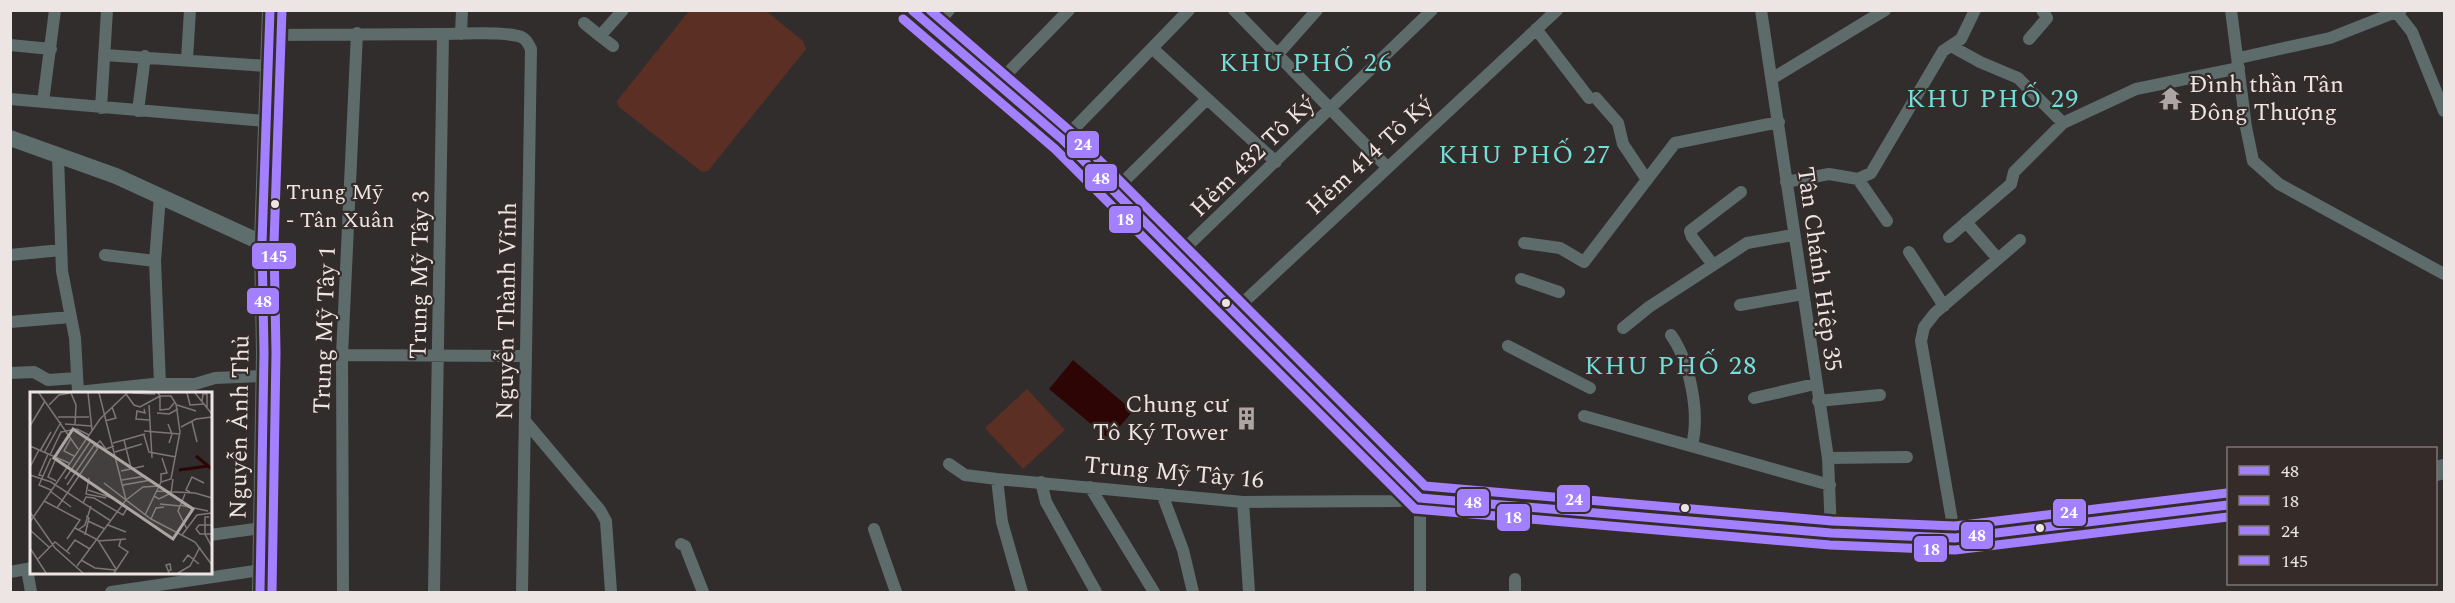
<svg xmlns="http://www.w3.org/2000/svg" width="2455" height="603" font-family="Spectral,serif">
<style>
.green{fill:#5c2f24}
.water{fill:#2d0504}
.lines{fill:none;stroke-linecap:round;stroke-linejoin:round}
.street{stroke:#5d6b6b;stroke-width:12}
.secondary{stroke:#5e6e6d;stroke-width:16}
.primary{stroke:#5c6b6a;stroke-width:20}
.bus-1-casing{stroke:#352c2a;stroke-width:14}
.bus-2-casing{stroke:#352c2a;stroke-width:14}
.bus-3-casing{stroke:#352c2a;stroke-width:14}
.bus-4-casing{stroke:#352c2a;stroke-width:14}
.bus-1{stroke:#a380ff;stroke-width:9}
.bus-2{stroke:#a380ff;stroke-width:9}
.bus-3{stroke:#a380ff;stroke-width:9}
.bus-4{stroke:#a380ff;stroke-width:9}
.bus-dot{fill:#ece5e4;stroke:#352c2a;stroke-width:2}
.labels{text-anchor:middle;stroke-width:4.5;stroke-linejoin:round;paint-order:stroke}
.bus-label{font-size:22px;fill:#ece5e4;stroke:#352c2a;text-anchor:start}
.poi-label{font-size:24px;fill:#ece5e4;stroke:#352c2a;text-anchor:start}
.street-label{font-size:24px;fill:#ece5e4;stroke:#352c2a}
.neighbourhood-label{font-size:26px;letter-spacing:1.5px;fill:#73dfdc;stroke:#352c2a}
.inset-river{fill:none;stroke:#2d0504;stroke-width:3}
.inset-road{fill:none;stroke:#7c7776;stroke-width:1.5}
.view{fill:#aba5a4;fill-opacity:0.15;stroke:#aba5a4;stroke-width:3}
.inset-edge{fill:none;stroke:#ece5e4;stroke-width:3}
.line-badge{stroke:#352c2a;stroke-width:2}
.badge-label{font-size:16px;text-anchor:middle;font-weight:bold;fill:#fff}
</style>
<rect width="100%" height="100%" fill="#322d2d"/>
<path class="green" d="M689 11H766L803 41 806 49 708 171 702 172 619 107 617 101Z
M1027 389 1065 430 1023 469 985 428Z"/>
<path class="water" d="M1073 360 1133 411 1109 439 1049 389Z"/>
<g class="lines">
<path class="street" d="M1234 10 1387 167
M1761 10 1828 458 1831 533
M2231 10 2246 127 2253 161 2279 184 2444 274
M2397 13 2412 32 2444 111
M584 23 600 36 623 10
M932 29 949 10
M1536 29 1589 98
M461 34 462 10
M269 35 443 34
M600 36 613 46
M2029 39 2047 18 2042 10
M10 45 51 49
M1951 46 1980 62 2018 78 2063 123
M1152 48 1276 162
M104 55 267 66
M1277 55 1317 10
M2239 58 2330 38 2401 10
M187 59 190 10
M1773 78 1885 10
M997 84 1069 10
M1596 98 1618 123 1623 144 1647 180
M10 99 265 121
M43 102 55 10
M101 108 107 10
M138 111 145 56
M1063 140 1189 10
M58 156 62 271 75 338 78 392 153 384H195L215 378 264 376
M1858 179 1887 221
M1786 182 1829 174 1858 179 1871 173 1943 51 1961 39 1975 10
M1114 191 1207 99
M1966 222 1998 259
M1949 237 2011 184 2014 172 2063 123 2136 89 2239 68
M1524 243 1560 248 1584 262 1675 143 1779 122
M1909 252 1944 306
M10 255 61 250
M105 255 155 261 160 384
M1178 255 1432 10
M155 261 160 196
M1713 265 1692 237 1690 231 1741 192
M1521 279 1559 292
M1740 305 1803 294
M1232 313 1557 10
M10 322 71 317
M1623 328 1649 307 1747 243 1793 235
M1671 335C1690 362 1700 413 1692 445
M1508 346 1590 388
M342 355 525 356
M10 373 34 372 48 380 77 378
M1754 398 1815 384
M1818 401 1880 395
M1584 416 1830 485
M526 422 600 510 606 521 611 592
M1828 458 1907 457
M949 464 965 475 997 479 1243 502 1398 501 1420 498V592
M997 479 1002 522 1022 592
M1041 482 1046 502 1096 592
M1090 487 1154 592
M1162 494 1183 550 1193 592
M1243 502 1249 592
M874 529 896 592
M210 535 262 528
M1955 538 1921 341 1924 327 1935 313 2020 240
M681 544 685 546 703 592
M27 569 31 592
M10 572 32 568
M1515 579V592
M111 592 261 570
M343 592 342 355 357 33
M434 592 443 34C464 34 498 31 518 36 525 37 528 43 531 49L522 592"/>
<path class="secondary" d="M10 138 116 176 262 243
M260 592 264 353 262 243 270 10"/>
<path class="primary" d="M911 10 1063 140 1420 498 1831 533 1955 538 2228 505
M2436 471 2444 469"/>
<defs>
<path id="bus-1" d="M912 10 1063 140 1420 498 1831 533 1955 538 2228 505
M260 592 264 353 262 243 270 10"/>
<path id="bus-2" d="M903 19 1055 149 1415 509 1830 545 1955 550 2228 517"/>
<path id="bus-3" d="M930 10 1071 132 1425 486 1832 521 1955 526 2227 493"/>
<path id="bus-4" d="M272 592 276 353 274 243 282 10"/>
</defs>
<use href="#bus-1" class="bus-1-casing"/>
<use href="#bus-2" class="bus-2-casing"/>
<use href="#bus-3" class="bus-3-casing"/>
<use href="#bus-4" class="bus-4-casing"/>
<use href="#bus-1" class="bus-1"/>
<use href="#bus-2" class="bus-2"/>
<use href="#bus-3" class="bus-3"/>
<use href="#bus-4" class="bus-4"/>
</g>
<defs>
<symbol id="temple-bare" viewBox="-9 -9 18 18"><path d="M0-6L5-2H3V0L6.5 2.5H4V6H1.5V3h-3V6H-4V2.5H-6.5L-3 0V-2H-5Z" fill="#aba5a4" stroke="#352c2a" stroke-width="2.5" paint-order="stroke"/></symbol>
<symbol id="building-bare" viewBox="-9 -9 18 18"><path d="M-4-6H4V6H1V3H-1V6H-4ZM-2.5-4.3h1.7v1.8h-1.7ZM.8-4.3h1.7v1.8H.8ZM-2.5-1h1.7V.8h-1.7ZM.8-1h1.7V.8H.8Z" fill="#aba5a4" stroke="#352c2a" stroke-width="2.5" paint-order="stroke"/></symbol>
</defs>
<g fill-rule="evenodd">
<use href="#temple-bare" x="2154" y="82" width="33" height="33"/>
<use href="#building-bare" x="1230" y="402" width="33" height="33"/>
</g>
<g class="bus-dot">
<circle cx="275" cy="204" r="5"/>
<circle cx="1226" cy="303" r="5"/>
<circle cx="1685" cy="508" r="5"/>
<circle cx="2040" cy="528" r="5"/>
</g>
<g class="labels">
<g class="bus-label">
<text x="286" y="199">Trung Mỹ<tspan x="286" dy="28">- Tân Xuân</tspan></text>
</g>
<g class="poi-label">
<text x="2189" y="92">Đình thần Tân<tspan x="2189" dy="28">Đông Thượng</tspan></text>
<text x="1228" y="412" text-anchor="end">Chung cư<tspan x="1228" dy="28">Tô Ký Tower</tspan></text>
</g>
<g class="street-label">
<text transform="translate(1369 155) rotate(-43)" y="8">Hẻm 414 Tô Ký</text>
<text transform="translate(1252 156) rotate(-44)" y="8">Hẻm 432 Tô Ký</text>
<text transform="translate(1820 269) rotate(82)" y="8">Tân Chánh Hiệp 35</text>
<text transform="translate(419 275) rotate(-89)" y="8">Trung Mỹ Tây 3</text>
<text transform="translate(506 311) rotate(-89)" y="8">Nguyễn Thành Vĩnh</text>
<text transform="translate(324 330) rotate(-88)" y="8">Trung Mỹ Tây 1</text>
<text transform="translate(239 427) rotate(-89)" y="8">Nguyễn Ảnh Thủ</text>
<text transform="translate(1174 472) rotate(5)" y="8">Trung Mỹ Tây 16</text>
</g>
<g class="neighbourhood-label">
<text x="1306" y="71">KHU PHỐ 26</text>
<text x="1993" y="107">KHU PHỐ 29</text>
<text x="1525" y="163">KHU PHỐ 27</text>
<text x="1671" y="374">KHU PHỐ 28</text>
</g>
</g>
<g transform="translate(30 392)">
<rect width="182" height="182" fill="#322d2d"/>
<path class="inset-river" d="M166 64 182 77M149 78 178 74"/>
<path class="inset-road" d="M9 1 48 57M41 1 46 13 45 33M58 1 62 38M69 1 96 108 121 127 165 150 182 173M102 1 125 2M157 1 160 13 174 12M165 1 182 22M96 2 104 13 110 15 130 4M130 4V18L139 17 145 10M172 9 173 2H177V16M19 13 29 3 40 1M119 13 122 66M147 13 166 19M114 17 115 21 107 19 106 27 119 28M127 21 139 22 148 17M28 25H59M75 29 86 26 82 15M162 30 167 50M35 32 61 34M138 32 142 42 139 51M0 34 15 9M151 35 166 27 182 25M114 39 150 42M114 43 119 60 146 65M41 46 34 59 44 64M94 48 101 76M83 51 115 42M0 54 39 71M65 54 70 49 76 57 84 54M10 59 21 40M85 60 112 52M14 61 31 30M20 63 31 40 47 37 59 43M26 66 18 85 26 89M0 75 9 58M91 79 114 74M0 83 21 90 81 129M13 84 9 83 18 62M59 86 56 102 76 106M35 87 60 50M92 88 116 84M131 90V82L137 81 132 66M74 91 96 108M37 93 64 53 68 56M93 93 121 88M21 98 9 93 21 66M58 98 85 107M20 99 41 115M127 99 165 101 182 106M160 100 156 98 162 85 174 91M155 102 148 119 157 137M124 104 129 107 141 101 143 87M96 108 113 95 129 94M14 109 50 128 37 147M53 111 56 105 64 106 93 123 98 115M130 112 150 114M150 113 178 119M27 116 68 56M0 120 25 156 53 181M115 123 131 90 141 87 150 40 146 12 141 4H130L128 1M179 125H175V142L182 155M121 127 126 116 134 115M58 129 75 137M0 130 70 27 97 1M78 133 96 140M182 133H169L166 137 170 142H182M45 136 68 148 86 177M0 138 20 156M48 138 55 133 61 114M55 143 59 126 56 124M152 143 167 123 182 121M68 149 96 147M0 156 16 181M37 159 45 148 60 157M7 168 25 150 40 162M51 168 65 176 85 178M153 170 158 163 169 172M47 174 96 108M138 179 141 178 140 172 136 173 139 181M84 181 98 160 89 154 91 147M148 181 160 174 170 155"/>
<path class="view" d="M43 37 163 117 143 147 24 66Z"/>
<rect width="182" height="182" class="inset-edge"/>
</g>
<g class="line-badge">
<rect x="1066" y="130" width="34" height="29" rx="6" fill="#a380ff"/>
<rect x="1084" y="163" width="34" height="29" rx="6" fill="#a380ff"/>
<rect x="1108" y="205" width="34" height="29" rx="6" fill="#a380ff"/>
<rect x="251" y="242" width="46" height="28" rx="6" fill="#a380ff"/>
<rect x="246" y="287" width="34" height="28" rx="6" fill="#a380ff"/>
<rect x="1556" y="484" width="35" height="29" rx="6" fill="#a380ff"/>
<rect x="1456" y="488" width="34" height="29" rx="6" fill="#a380ff"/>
<rect x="2052" y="498" width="35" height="29" rx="6" fill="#a380ff"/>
<rect x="1496" y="503" width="35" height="29" rx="6" fill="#a380ff"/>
<rect x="1960" y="521" width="34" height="29" rx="6" fill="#a380ff"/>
<rect x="1913" y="535" width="35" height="28" rx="6" fill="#a380ff"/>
</g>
<g class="badge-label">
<text x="1083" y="150">24</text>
<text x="1101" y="184">48</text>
<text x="1125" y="225">18</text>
<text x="274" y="262">145</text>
<text x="263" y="307">48</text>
<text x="1574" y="505">24</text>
<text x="1473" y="508">48</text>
<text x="2069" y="518">24</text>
<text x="1513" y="523">18</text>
<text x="1977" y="541">48</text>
<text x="1931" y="555">18</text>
</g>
<rect width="2455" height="603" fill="none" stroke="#ece5e4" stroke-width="24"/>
<rect x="2227" y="447" width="210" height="138" fill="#352c2a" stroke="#7e7674" stroke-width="1.5"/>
<rect x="2239" y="466" width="30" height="9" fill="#a380ff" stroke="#7e7674" stroke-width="1.5"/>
<text x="2281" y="477" font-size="18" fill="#ece5e4">48</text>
<rect x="2239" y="496" width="30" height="9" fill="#a380ff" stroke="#7e7674" stroke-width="1.5"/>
<text x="2281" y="507" font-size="18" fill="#ece5e4">18</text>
<rect x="2239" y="526" width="30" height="9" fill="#a380ff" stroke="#7e7674" stroke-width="1.5"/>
<text x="2281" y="537" font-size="18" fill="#ece5e4">24</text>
<rect x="2239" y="556" width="30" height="9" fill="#a380ff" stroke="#7e7674" stroke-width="1.5"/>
<text x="2281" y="567" font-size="18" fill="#ece5e4">145</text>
</svg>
